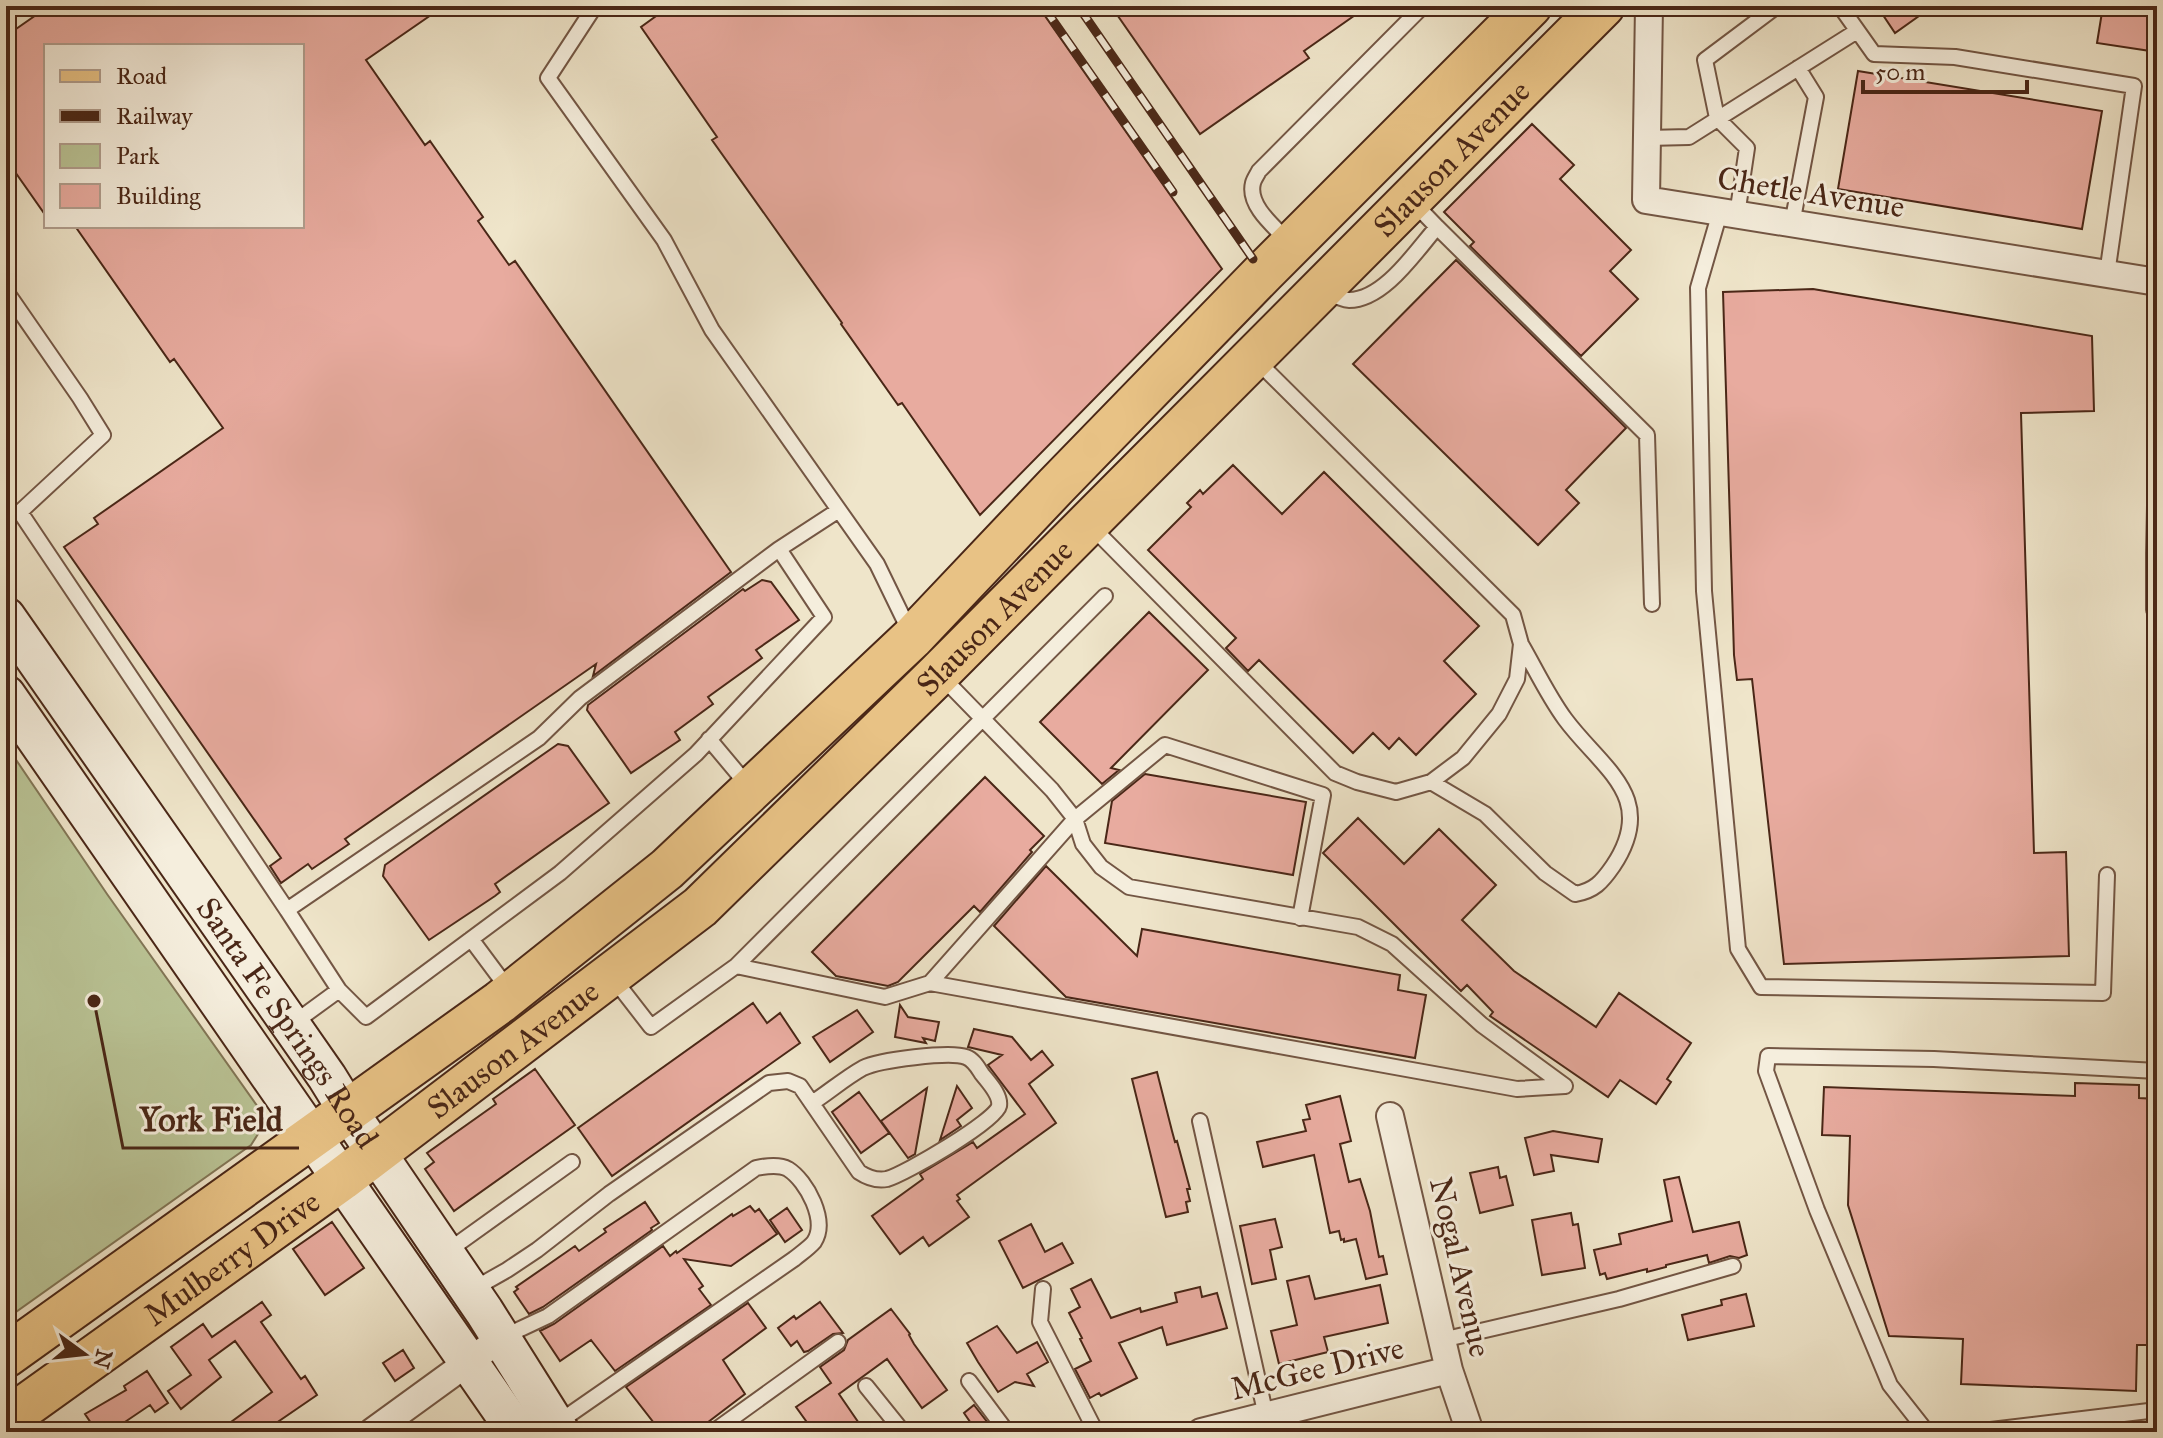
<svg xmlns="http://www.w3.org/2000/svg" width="2163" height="1438" font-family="'IM FELL Great Primer',serif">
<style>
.green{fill:#bac496;stroke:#827656;stroke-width:2}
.building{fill:#e8ab9f;stroke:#4a2717;stroke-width:2}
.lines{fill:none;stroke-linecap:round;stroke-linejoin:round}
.service-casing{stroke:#735644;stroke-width:18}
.minor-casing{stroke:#735644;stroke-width:30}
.secondary-casing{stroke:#4a2717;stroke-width:42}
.primary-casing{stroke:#4a2717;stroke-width:46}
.service{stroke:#f5eedd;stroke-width:14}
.minor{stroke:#f5eedd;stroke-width:26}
.secondary{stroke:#f5eedd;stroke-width:38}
.primary{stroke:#e8c285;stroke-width:42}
.rail-casing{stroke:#4a2717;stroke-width:9}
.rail{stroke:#f5eedd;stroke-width:6;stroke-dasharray:18;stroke-linecap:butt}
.labels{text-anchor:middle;stroke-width:6;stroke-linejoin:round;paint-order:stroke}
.street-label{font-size:32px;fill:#4a2717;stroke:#f5eedd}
.leader{fill:none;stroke:#4a2717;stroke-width:3}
.callout-dot{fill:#4a2717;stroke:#f5eedd;stroke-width:3}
.callout-label{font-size:34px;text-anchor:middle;font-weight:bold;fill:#4a2717;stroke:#f5eedd;stroke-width:6;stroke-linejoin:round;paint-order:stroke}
</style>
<rect width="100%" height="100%" fill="#efe5ca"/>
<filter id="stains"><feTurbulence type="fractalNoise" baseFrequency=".0025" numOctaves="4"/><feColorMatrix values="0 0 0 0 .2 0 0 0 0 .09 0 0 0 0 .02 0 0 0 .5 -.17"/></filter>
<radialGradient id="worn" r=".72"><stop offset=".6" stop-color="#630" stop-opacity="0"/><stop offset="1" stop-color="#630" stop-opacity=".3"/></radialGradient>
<path class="green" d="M6 745 107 894 258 1107V1134L251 1145 6 1319Z"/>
<path class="building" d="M49 6H444L366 60 425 145 430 141 483 217 478 221 509 265 515 261 731 572 593 676 596 664 345 839 349 844 312 869 308 864 281 883 270 866 281 858 64 547 98 524 94 518 223 428 174 359 170 362 75 226H302V46H46V216L6 159V66L14 60 6 48V36Z
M670 6H1038L1222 269 980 515 902 403 898 405 841 324 842 323 712 140 717 137 641 27Z
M1111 6H1368L1304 51 1309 58 1200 134Z
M1897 6H1933L1895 33 1883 15Z
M2103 6H2157V52L2097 43Z
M1858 71 2102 111 2082 229 1838 189Z
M1532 124 1574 165 1560 179 1631 250 1610 271 1638 299 1581 356 1470 246 1474 242 1444 212Z
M1456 260 1626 428 1566 490 1579 503 1538 545 1353 364Z
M1813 289 2092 336 2094 411 2021 413 2034 853 2066 852 2069 956 1784 964 1752 679 1737 680 1734 655 1723 292Z
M1233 465 1282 514 1324 472 1479 626 1444 661 1476 694 1416 755 1399 738 1389 749 1373 733 1353 753 1259 660 1248 671 1226 648 1236 638 1148 550 1191 507 1187 503 1200 490 1203 494Z
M762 580 771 582 799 620 756 650 762 658 708 697 713 704 675 732 680 740 631 773 587 710 588 705 743 589 745 591Z
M1149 612 1208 670 1111 768 1119 770 1102 784 1040 722Z
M558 744 568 746 609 803 495 884 500 892 495 896 429 940 383 876 385 865Z
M1145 774 1306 802 1293 875 1105 843 1112 801Z
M985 777 1044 836 1030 850 1032 852 980 912 974 906 898 982 888 986 836 976 812 952Z
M1358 818 1404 864 1439 829 1496 885 1462 920 1514 971 1596 1027 1619 993 1691 1043 1667 1079 1671 1082 1656 1104 1620 1080 1608 1097 1490 1016 1493 1012 1467 985 1461 991 1323 853Z
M1046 866 1137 956 1142 929 1400 975 1398 990 1426 995 1415 1058 1066 997 994 926Z
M753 1003 767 1023 780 1013 800 1043 612 1176 578 1128Z
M900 1005 908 1017 939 1022 935 1041 923 1038 926 1043 895 1037Z
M857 1010 873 1032 830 1062 813 1037Z
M974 1029 1012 1037 1031 1060 1042 1051 1053 1065 1029 1084 1056 1123 957 1195 960 1199 957 1201 969 1217 929 1246 923 1237 900 1254 872 1216 923 1179 920 1174 973 1142 977 1148 1025 1114 988 1065 1002 1055 968 1047Z
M535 1069 575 1125 454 1211 425 1169 434 1162 427 1153 496 1104 493 1099Z
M1157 1072 1172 1131 1175 1142 1177 1141 1190 1189H1187L1190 1201 1186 1202 1188 1212 1166 1217 1132 1079Z
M2075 1083 2139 1085V1098L2157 1099V1345H2137L2136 1391 1961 1384 1963 1339 1889 1336 1848 1205 1850 1136 1822 1135 1824 1087 2075 1096Z
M957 1086 972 1108 957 1120 961 1126 940 1140Z
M927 1088 915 1154 908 1158 881 1121Z
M859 1092 889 1133 861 1153 832 1112Z
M1340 1096 1351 1141 1340 1144 1349 1182 1360 1179 1370 1211 1379 1257 1383 1256 1387 1274 1366 1279 1356 1239 1344 1242V1239L1341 1240 1339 1231 1330 1233 1314 1155 1263 1167 1257 1142 1306 1131 1303 1120 1310 1119 1306 1105Z
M1553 1131 1602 1139 1598 1162 1551 1155 1554 1171 1534 1175 1525 1138Z
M1498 1167 1500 1178 1506 1176 1513 1205 1480 1213 1470 1173Z
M1679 1177 1693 1232 1739 1222 1747 1255 1739 1258 1730 1256 1709 1263 1707 1255 1666 1265V1267L1647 1272V1269L1607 1279 1605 1273 1600 1275 1594 1250 1621 1244 1619 1234 1672 1221 1664 1180Z
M645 1202 659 1223 651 1228 652 1230 543 1307 529 1314 514 1292 518 1289 516 1287 575 1246 579 1251 606 1232 604 1229Z
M750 1206 755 1212 759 1209 777 1234 731 1266 684 1259 703 1286 699 1289 711 1305 615 1371 591 1340 560 1361 540 1331 554 1324 663 1246 670 1256 676 1251 677 1253 732 1214 733 1216Z
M787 1208 802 1230 785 1242 770 1220Z
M1571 1213 1573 1225 1578 1224 1585 1268 1542 1275 1532 1220Z
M1275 1219 1282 1247 1270 1250 1276 1279 1252 1284 1240 1226Z
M332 1222 364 1268 325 1295 293 1249Z
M1031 1224 1045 1252 1062 1243 1073 1263 1023 1288 999 1241Z
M1309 1276 1315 1299 1380 1285 1388 1323 1324 1337 1328 1352 1279 1364 1271 1331 1297 1325 1287 1281Z
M1091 1279 1111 1318 1140 1308 1141 1312 1177 1302 1175 1293 1200 1287 1202 1297 1217 1293 1227 1328 1167 1345 1162 1327 1119 1343 1137 1378 1101 1396 1099 1393 1090 1398 1075 1369 1091 1361 1080 1339 1082 1338 1069 1313 1080 1307 1071 1289Z
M1746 1294 1754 1326 1688 1340 1682 1315 1722 1305 1721 1300Z
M262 1302 271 1315 261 1322 301 1379 305 1376 317 1395 263 1432H238L231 1422 272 1392 235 1341 209 1360 221 1377 181 1409 168 1391 191 1375 171 1347 203 1324 212 1337Z
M820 1302 843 1333 833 1334 808 1351 804 1352 797 1341 791 1346 778 1328 794 1316 796 1319Z
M748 1303 766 1328 723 1360 745 1394 695 1432H661L626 1387Z
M891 1309 910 1334 909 1335 914 1344 947 1390 922 1408 887 1359 839 1394 865 1432H814L796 1407 831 1383 820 1367 844 1350 848 1340Z
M997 1326 1017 1353 1037 1342 1048 1362 1027 1374 1034 1386 1015 1382 998 1392 978 1362 967 1343Z
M403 1350 414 1368 395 1381 383 1363Z
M147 1371 168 1403 155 1412 150 1405 110 1432H97L85 1414 126 1390 124 1386Z
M974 1405 995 1432H977L964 1413Z"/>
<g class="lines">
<defs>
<path id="service" d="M595 6 548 78 664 240 712 330 877 564 911 634
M1840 6 1874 54 1955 57 2134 86 2107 274
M1647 138 1689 137 1857 31
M1720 212 1698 288 1704 591 1738 949 1761 987 2103 993 2107 875
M1737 215 1747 148 1717 118 1705 60 1777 6
M1792 224 1816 97 1798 68
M1437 227 1647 435 1652 604
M1290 243C1276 228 1247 206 1253 183 1254 179 1257 175 1259 171L1423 6
M6 291 80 398 103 435 20 512 287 910
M1326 291C1333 295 1342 300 1349 300 1384 300 1416 251 1437 227L1412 201
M2157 411 2154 554H2157
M1090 525 1335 773 1357 782 1396 792 1431 782 1463 758 1499 714 1517 679 1521 644 1513 615 1255 359
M2154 554V610H2157
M942 677 1052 790 1075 819 1083 844 1101 867 1129 887 1358 927 1392 944 1482 1025 1565 1086
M709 739 750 788
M1431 782 1485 814 1545 873 1575 894C1594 891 1602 882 1613 866 1659 797 1602 769 1565 719 1548 696 1535 668 1521 644
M471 939 509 990
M736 966 885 997 930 983 1075 819 1165 745 1323 795 1300 918
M613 978 651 1027 736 966 1105 596
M930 983 1517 1089 1565 1086
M339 990 287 910 539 738 580 698 779 549
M291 1025 339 990 366 1017 560 873 696 754 824 617 779 549 839 510
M1200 1121 1266 1416
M445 1253 572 1162
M1043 1289 1040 1322 1096 1432
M470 1291 507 1270 537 1250 609 1194 769 1083 788 1081 800 1086 859 1172C868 1178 876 1181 887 1179 905 1174 996 1121 999 1106 1001 1095 989 1083 982 1074 978 1068 974 1060 966 1057 950 1051 879 1060 863 1068 845 1078 829 1092 812 1103
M501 1338 548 1316 756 1168C766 1166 779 1164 788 1169 807 1181 828 1221 814 1242 809 1248 800 1254 794 1259L556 1424
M1442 1340 1619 1299 1733 1266
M969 1381 1007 1432
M866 1386 903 1432
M713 1432 838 1342
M1927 1432 1890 1385 1817 1210 1766 1071 1768 1056 1934 1059 2157 1071
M1974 1432 2157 1410"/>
<path id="minor" d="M1649 6 1646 200 2157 282
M1390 1116 1449 1370 1470 1432
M372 1432 500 1339
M1201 1432 1449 1370"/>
<g id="secondary">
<path id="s1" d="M6 617 327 1077 348 1111 484 1311 560 1432"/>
<path d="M6 695 517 1432"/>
</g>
<g id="primary">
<path d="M6 1356 500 1002 667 869 912 638 1056 486 1263 273 1530 6"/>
<path id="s2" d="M6 1420 342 1179 700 907 938 674 1603 6"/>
</g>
</defs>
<use href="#service" class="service-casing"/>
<use href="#minor" class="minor-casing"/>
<use href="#secondary" class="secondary-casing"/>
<use href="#primary" class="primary-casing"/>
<use href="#service" class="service"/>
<use href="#minor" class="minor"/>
<use href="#secondary" class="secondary"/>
<use href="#primary" class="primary"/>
<defs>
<path id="rail" d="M1043 6 1173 192
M1078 6 1253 259"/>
</defs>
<use href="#rail" class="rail-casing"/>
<use href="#rail" class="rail"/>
</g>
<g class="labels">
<g class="street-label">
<text dy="11" stroke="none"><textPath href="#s2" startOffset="1924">Slauson Avenue</textPath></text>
<text transform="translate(1811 192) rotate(9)" y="11">Chetle Avenue</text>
<text dy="11" stroke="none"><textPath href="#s2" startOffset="1276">Slauson Avenue</textPath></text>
<text dy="11" stroke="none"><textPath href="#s1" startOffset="494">Santa Fe Springs Road</textPath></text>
<text dy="11" stroke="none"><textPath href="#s2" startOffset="628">Slauson Avenue</textPath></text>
<text dy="11" stroke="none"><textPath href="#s2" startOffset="278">Mulberry Drive</textPath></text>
<text transform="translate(1461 1267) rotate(77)" y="11">Nogal Avenue</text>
<text transform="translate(1317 1368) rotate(-14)" y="11">McGee Drive</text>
</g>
</g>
<path class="leader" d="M94 1001L123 1148H299"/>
<circle class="callout-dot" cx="94" cy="1001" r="8"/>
<g class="callout-label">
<text x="211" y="1131">York Field</text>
</g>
<rect width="2163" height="1438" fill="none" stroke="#efe5ca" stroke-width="32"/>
<rect x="8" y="8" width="2147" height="1422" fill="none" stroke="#4a2717" stroke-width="4"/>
<rect x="16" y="16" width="2131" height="1406" fill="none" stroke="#4a2717" stroke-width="2"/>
<rect x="44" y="44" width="260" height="184" fill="#f5eedd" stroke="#b19e8e" stroke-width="2"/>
<rect x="60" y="70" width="40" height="12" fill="#e8c285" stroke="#b19e8e" stroke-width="2"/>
<text x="116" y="84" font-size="24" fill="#4a2717">Road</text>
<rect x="60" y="110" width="40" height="12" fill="#4a2717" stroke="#b19e8e" stroke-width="2"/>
<text x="116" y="124" font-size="24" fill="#4a2717">Railway</text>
<rect x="60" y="144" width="40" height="24" fill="#bac496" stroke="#b19e8e" stroke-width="2"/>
<text x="116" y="164" font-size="24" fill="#4a2717">Park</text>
<rect x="60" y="184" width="40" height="24" fill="#e8ab9f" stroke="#b19e8e" stroke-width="2"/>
<text x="116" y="204" font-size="24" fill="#4a2717">Building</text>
<g transform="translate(84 1354) rotate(105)" stroke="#f5eedd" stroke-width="6" paint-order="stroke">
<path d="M0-6L14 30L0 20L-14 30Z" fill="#4a2717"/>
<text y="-12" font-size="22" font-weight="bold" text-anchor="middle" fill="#4a2717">N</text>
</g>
<path d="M1863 80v12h164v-12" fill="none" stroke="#4a2717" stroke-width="4"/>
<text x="1875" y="80" font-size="24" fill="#4a2717" stroke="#f5eedd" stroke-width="6" paint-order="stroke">50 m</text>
<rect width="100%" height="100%" filter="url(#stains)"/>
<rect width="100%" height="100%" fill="url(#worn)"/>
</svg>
